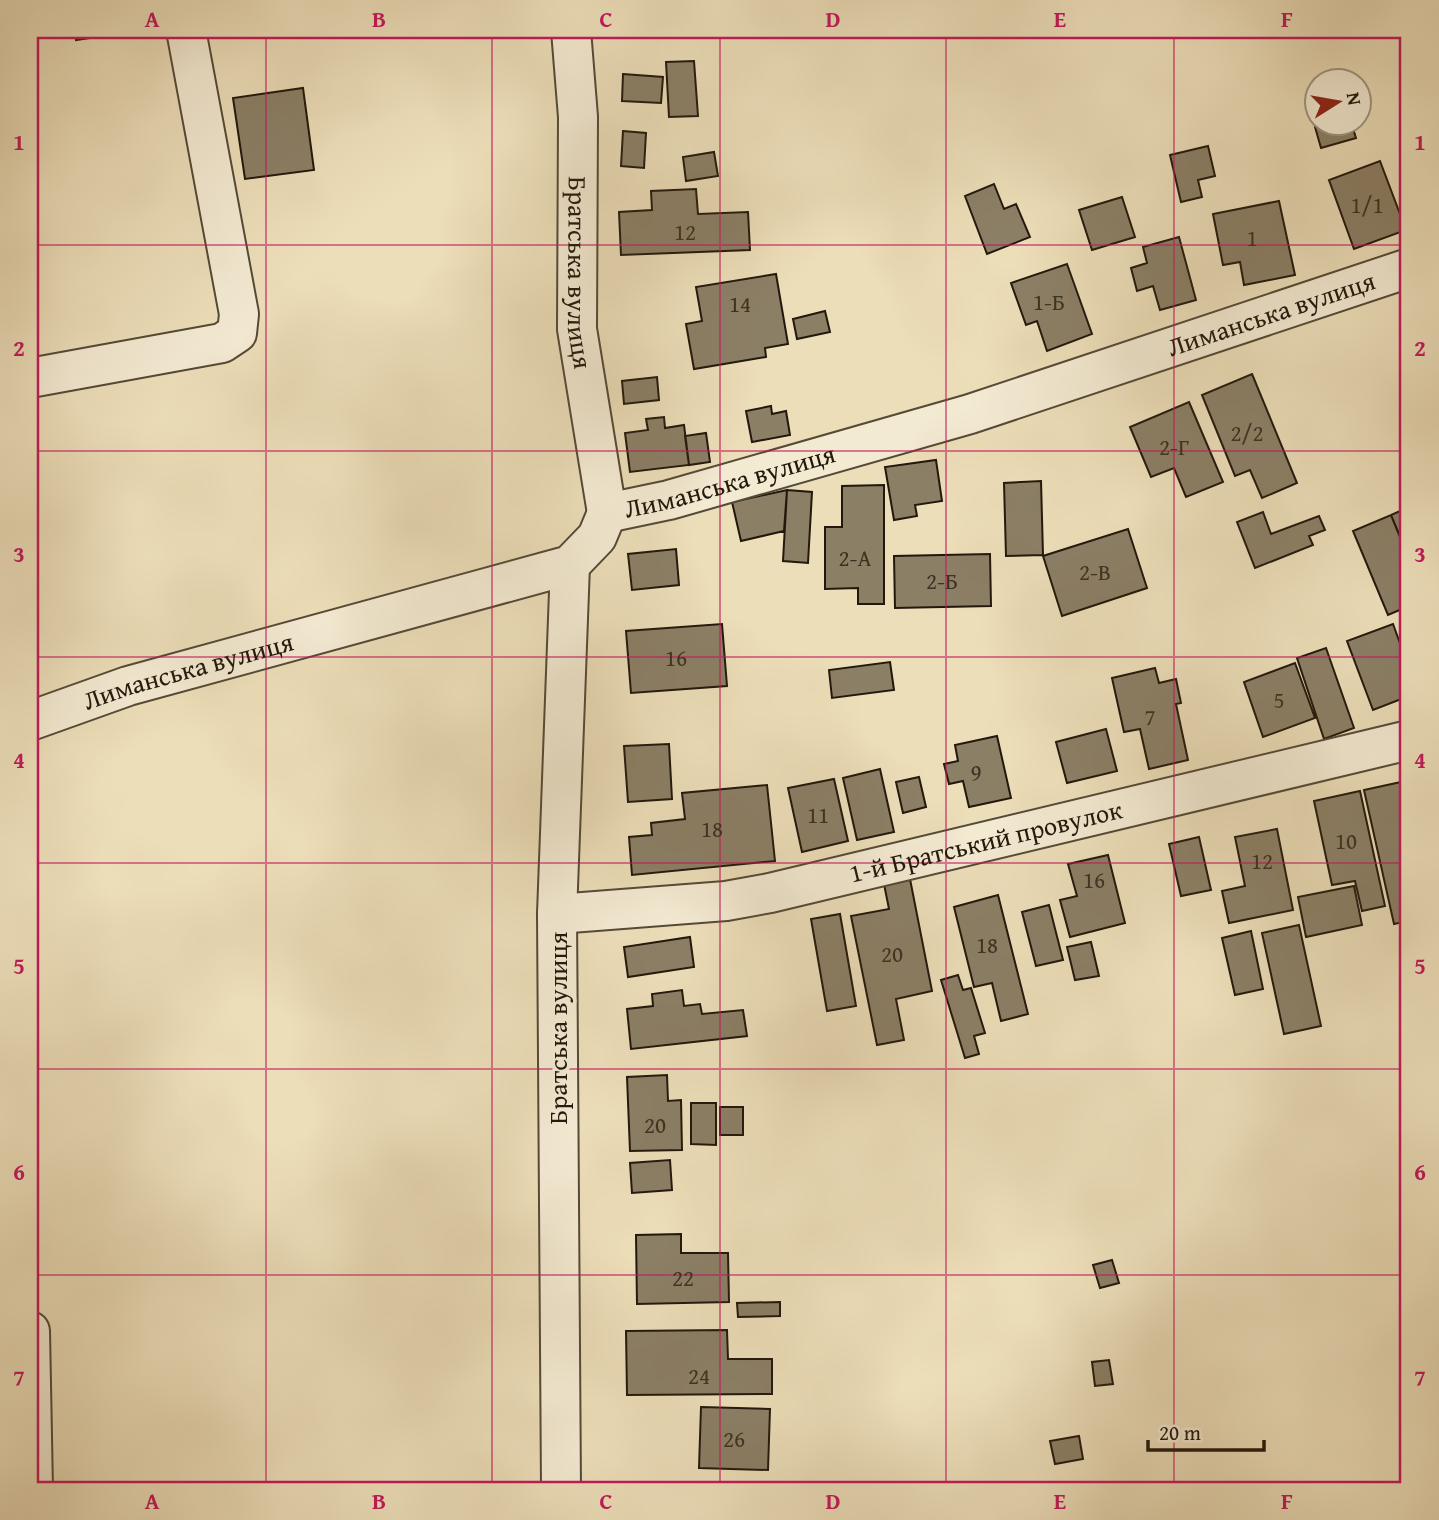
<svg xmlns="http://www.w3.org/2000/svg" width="1439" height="1520" font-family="'Gentium Book Plus',serif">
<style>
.building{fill:#8b7f66;stroke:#22180c;stroke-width:2}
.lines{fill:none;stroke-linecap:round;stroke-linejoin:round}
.minor-casing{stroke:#544a37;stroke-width:42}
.minor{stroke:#f3ead2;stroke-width:38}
.grid{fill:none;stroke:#c2185b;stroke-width:2;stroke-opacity:0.55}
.labels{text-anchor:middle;stroke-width:7;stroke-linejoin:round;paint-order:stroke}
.number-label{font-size:23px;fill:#3c3222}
.street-label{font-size:26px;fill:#22180c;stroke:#f3ead2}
.neatline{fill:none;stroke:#c2185b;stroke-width:2.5}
.grid-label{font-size:23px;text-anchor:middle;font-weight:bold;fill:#c2185b}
</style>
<rect width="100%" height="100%" fill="#ecdeb9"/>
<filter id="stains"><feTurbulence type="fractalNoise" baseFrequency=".00286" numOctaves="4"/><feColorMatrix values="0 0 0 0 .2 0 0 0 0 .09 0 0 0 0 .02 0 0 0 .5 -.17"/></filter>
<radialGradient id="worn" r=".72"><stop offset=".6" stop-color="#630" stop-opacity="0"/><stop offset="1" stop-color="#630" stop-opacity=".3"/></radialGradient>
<path class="building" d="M75 30H129V32L76 40Z
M694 61 698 116 669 117 666 62Z
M623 74 663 77 661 103 622 101Z
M303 88 314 170 245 179 233 98Z
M1332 122H1351L1356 138 1321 148 1315 127Z
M623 131 646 133 644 168 621 166Z
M1208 146 1215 176 1198 180 1202 197 1181 202 1170 155Z
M714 152 718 176 686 181 683 157Z
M1380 161 1406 230 1354 249 1329 180Z
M994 184 1004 209 1016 204 1030 237 987 254 965 196Z
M696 189 698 214 748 212 750 250 621 255 619 212 652 210 651 191Z
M1122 197 1135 237 1092 250 1079 210Z
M1279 201 1295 275 1244 285 1240 262 1223 265 1213 214Z
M1179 237 1196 300 1160 310 1153 286 1137 291 1131 268 1147 263 1143 247Z
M1067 264 1092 334 1047 351 1037 321 1026 325 1011 283Z
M776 274 788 344 765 348 766 357 694 369 686 324 702 321 696 287Z
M825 311 830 332 797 339 793 319Z
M1252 374 1297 483 1262 498 1250 470 1235 476 1202 395Z
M657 377 659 400 624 404 622 381Z
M1189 402 1223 482 1186 497 1174 468 1151 477 1130 427Z
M771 406 772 414 786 411 790 435 752 442 746 411Z
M664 417 665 428 684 425 689 465 630 472 625 433 648 430 646 419Z
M706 433 710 462 689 465 685 436Z
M936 460 942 501 915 505 917 516 894 520 885 467Z
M1041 481 1043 555 1006 556 1004 483Z
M884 485V604H858V588L825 589V527H842V486Z
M787 490 812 492 808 563 783 561Z
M787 490 784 531 741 541 732 502Z
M1409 507V552L1407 553 1391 515Z
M1263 512 1271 534 1319 516 1325 530 1309 536 1313 545 1255 568 1237 522Z
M1391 515 1409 559V606L1388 615 1353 531Z
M1128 529 1147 588 1062 616 1043 556Z
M676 549 679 585 632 590 628 554Z
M990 554 991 606 895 608 894 556Z
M722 624 727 686 631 693 626 631Z
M1393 624 1409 668V696L1373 710 1347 641Z
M1326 648 1354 728 1324 739 1297 658Z
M890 662 894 690 832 698 829 670Z
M1295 663 1315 718 1263 737 1244 682Z
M1155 668 1159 683 1176 679 1181 703 1176 704 1188 760 1149 769 1140 729 1124 732 1112 678Z
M1106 729 1117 771 1067 783 1056 742Z
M997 736 1011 798 969 807 963 781 949 784 944 764 958 761 955 745Z
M669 744 672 799 628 802 624 746Z
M880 769 894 832 857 840 843 778Z
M919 777 926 807 903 813 896 782Z
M834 779 848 841 802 852 788 788Z
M1401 782 1409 817V925L1408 921 1394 924 1364 790Z
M767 785 775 861 632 875 629 837 652 835 651 823 685 819 682 793Z
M1360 791 1385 906 1362 911 1355 881 1332 885 1314 801Z
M1277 829 1293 910 1229 923 1222 891 1245 886 1235 837Z
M1199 837 1211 890 1181 896 1169 844Z
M1108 855 1125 923 1070 937 1060 900 1077 896 1068 864Z
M910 879 932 991 896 999 904 1040 877 1045 851 916 889 909 884 884Z
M1354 886 1362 925 1306 937 1298 897Z
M998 895 1028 1014 1001 1021 992 983 974 987 954 907Z
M1049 905 1063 960 1036 966 1022 912Z
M840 914 856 1006 827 1011 811 919Z
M1299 925 1321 1026 1284 1034 1262 933Z
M1251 931 1263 989 1235 995 1222 938Z
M690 937 694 967 628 977 624 947Z
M1091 942 1099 976 1075 980 1067 947Z
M958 975 963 990 971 988 985 1033 974 1036 979 1054 965 1058 941 980Z
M682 990 684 1006 700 1004 702 1014 743 1010 747 1036 631 1049 627 1009 653 1006 652 994Z
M667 1075 668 1101 681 1100 682 1150 630 1151 627 1077Z
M691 1103H716V1145L691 1144Z
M720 1107H743V1135H720Z
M670 1160 672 1190 632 1193 630 1163Z
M681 1234V1253H728L729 1302 637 1304 636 1235Z
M1112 1260 1119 1283 1100 1288 1093 1265Z
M780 1302V1316L738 1317 737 1303Z
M727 1330 728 1359H772V1394L627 1395 626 1331Z
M1109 1360 1113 1384 1095 1386 1092 1362Z
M701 1407 770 1409 768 1470 699 1468Z
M1079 1436 1083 1459 1055 1464 1050 1441Z"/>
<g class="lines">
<defs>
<g id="minor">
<path id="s1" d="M571 30 578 117 577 329 607 513"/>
<path d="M30 378 222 343 237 333 239 314 186 30"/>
<path id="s2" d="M30 721 128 686 570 565 597 537 607 513 669 500 970 414 1409 268"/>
<path id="s3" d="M557 914 726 901 770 893 1409 740"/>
<path d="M30 1331 33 1490"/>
<path d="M561 1490 557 914 570 565"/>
</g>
</defs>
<use href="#minor" class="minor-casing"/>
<use href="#minor" class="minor"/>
</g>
<path class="grid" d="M266 30V1490M492 30V1490M720 30V1490M946 30V1490M1174 30V1490M30 245H1409M30 451H1409M30 657H1409M30 863H1409M30 1069H1409M30 1275H1409"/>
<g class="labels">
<g class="number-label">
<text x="1367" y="213">1/1</text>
<text x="685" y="240">12</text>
<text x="1252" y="246">1</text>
<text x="1049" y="310">1-Б</text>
<text x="740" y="312">14</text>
<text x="1247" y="441">2/2</text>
<text x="1174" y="455">2-Г</text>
<text x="855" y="566">2-А</text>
<text x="1095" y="580">2-В</text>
<text x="942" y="589">2-Б</text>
<text x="676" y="666">16</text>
<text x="1279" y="708">5</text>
<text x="1150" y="725">7</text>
<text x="976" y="780">9</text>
<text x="818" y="823">11</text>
<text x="712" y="837">18</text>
<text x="1346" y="849">10</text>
<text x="1262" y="869">12</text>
<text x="1094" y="888">16</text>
<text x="987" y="953">18</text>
<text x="892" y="962">20</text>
<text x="655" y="1133">20</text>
<text x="683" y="1286">22</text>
<text x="699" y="1384">24</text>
<text x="734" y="1447">26</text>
</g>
<g class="street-label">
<text dy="9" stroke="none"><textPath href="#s1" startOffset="243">Братська вулиця</textPath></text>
<text dy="9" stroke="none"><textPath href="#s2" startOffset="1321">Лиманська вулиця</textPath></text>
<text dy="9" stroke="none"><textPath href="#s2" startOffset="754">Лиманська вулиця</textPath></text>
<text dy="9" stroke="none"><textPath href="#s2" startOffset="166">Лиманська вулиця</textPath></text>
<text dy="9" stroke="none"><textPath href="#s3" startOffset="436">1-й Братський провулок</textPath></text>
<text transform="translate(558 1028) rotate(-90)" y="9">Братська вулиця</text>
</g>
</g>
<rect width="1439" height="1520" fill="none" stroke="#ecdeb9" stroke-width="77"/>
<g transform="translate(1338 102) rotate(79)"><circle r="33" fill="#f3ead2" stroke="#9f9683" stroke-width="2"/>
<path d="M0-5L12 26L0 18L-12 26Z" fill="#8f2418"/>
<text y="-10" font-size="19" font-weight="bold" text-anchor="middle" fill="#22180c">N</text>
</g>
<path d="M1148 1440v10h116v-10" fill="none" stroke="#22180c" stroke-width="3.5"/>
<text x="1159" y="1440" font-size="21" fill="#22180c" stroke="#f3ead2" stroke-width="5" paint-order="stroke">20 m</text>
<rect x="38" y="38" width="1362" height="1444" class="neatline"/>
<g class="grid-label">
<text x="152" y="27">A</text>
<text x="379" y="27">B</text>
<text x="606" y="27">C</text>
<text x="833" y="27">D</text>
<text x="1060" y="27">E</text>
<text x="1287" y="27">F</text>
<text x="19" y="150">1</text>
<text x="1420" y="150">1</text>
<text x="19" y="356">2</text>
<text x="1420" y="356">2</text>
<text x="19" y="562">3</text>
<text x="1420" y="562">3</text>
<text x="19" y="768">4</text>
<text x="1420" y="768">4</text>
<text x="19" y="974">5</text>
<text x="1420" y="974">5</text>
<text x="19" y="1180">6</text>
<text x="1420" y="1180">6</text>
<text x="19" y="1386">7</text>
<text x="1420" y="1386">7</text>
<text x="152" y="1509">A</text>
<text x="379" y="1509">B</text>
<text x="606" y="1509">C</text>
<text x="833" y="1509">D</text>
<text x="1060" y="1509">E</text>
<text x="1287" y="1509">F</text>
</g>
<rect width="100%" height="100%" filter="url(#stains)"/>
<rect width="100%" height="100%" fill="url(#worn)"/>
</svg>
